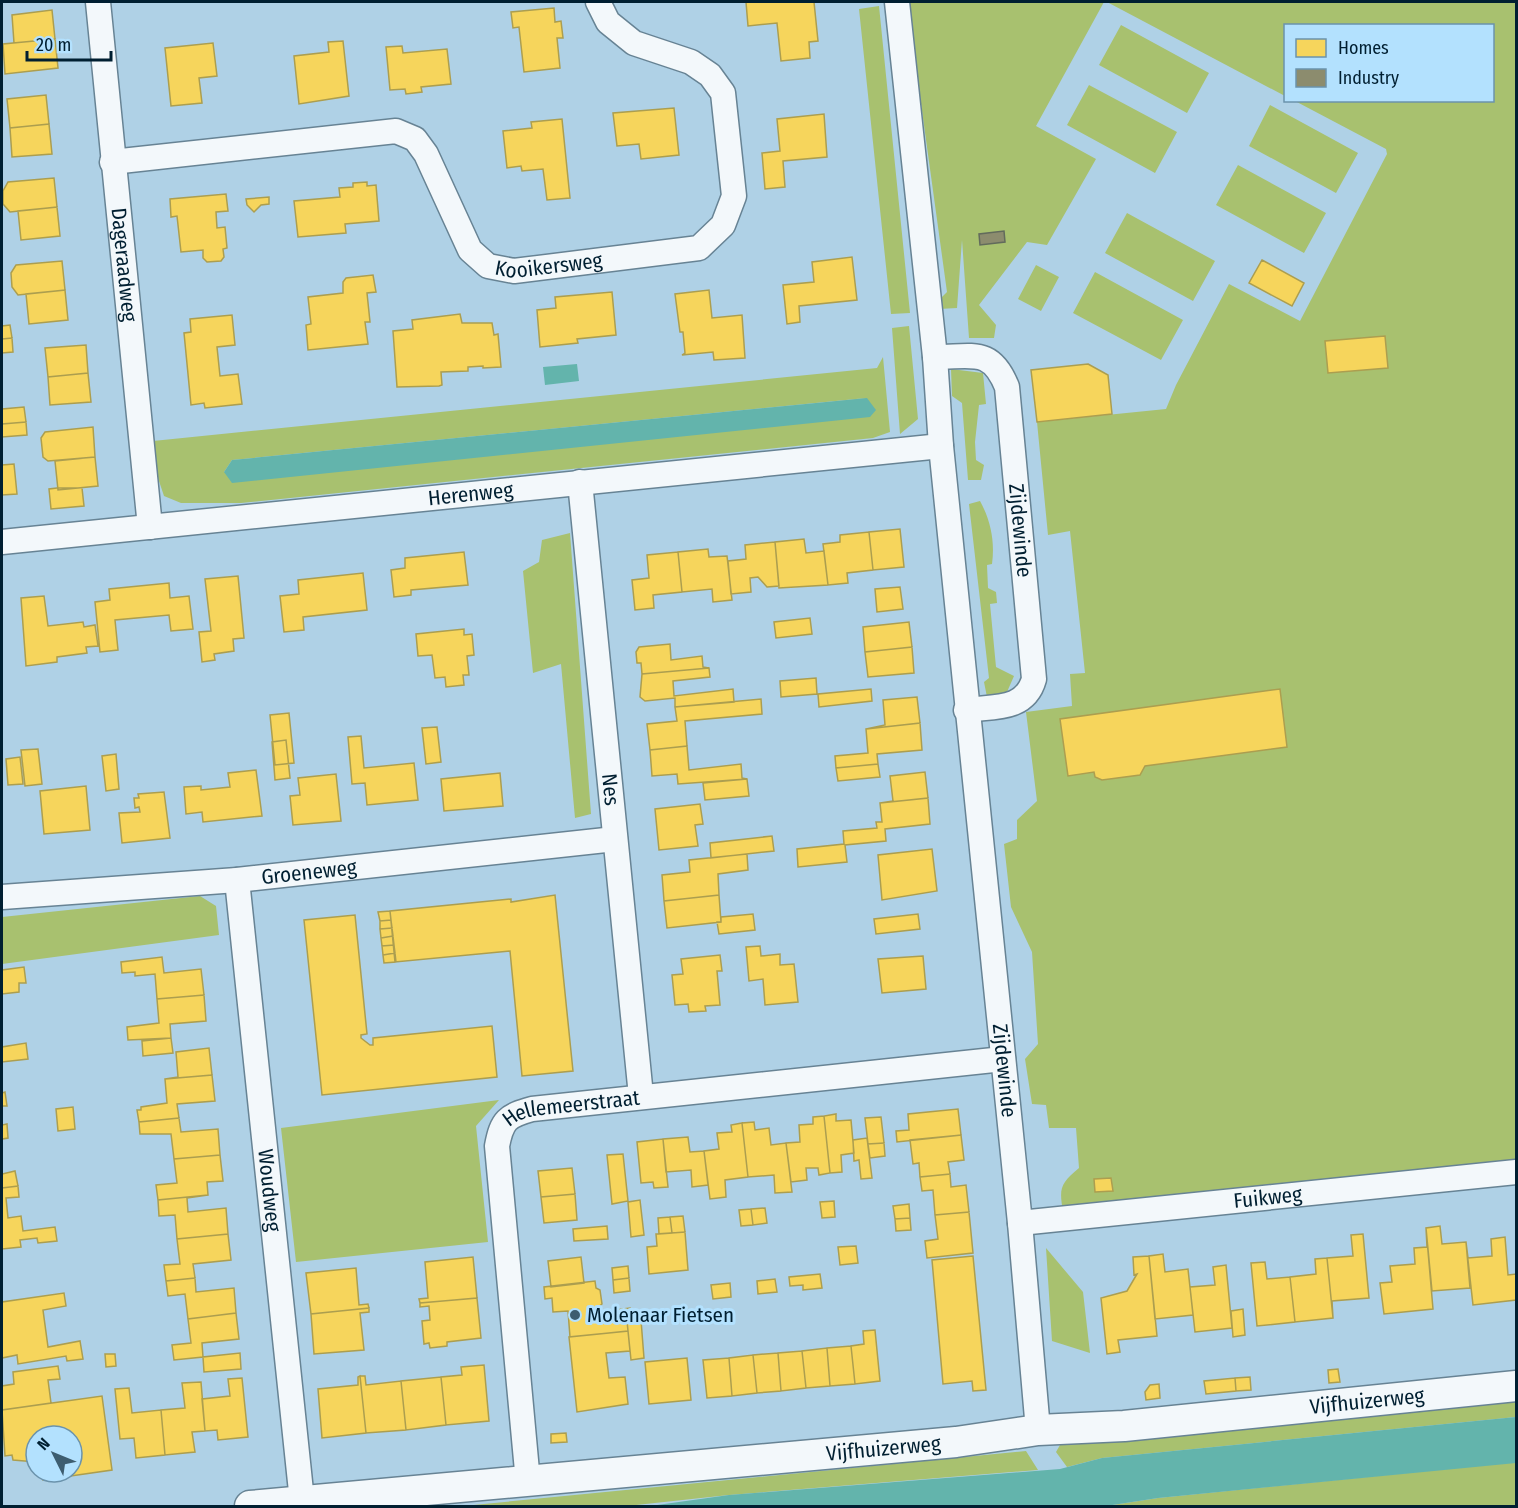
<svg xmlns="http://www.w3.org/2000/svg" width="1518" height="1508" font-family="'Fira Sans Condensed',sans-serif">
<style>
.green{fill:#a8c16f;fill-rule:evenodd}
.water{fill:#63b4ac}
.homes{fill:#f6d55c;stroke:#ac9e4f;stroke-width:1.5}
.industry{fill:#8c8c6e;stroke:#626b5c;stroke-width:1.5}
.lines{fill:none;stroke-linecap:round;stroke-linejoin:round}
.minor-casing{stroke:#678394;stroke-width:27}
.tertiary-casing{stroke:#678394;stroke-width:33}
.minor{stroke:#f3f8fb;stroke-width:24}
.tertiary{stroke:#f3f8fb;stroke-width:30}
.poi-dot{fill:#3d5d70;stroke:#b3e1fe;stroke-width:2}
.labels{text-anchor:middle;stroke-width:6;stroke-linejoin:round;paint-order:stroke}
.street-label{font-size:21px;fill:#001f31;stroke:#b3e1fe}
.poi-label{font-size:21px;fill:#001f31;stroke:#b3e1fe;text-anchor:start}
</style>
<rect width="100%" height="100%" fill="#afd1e6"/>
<path class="green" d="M907 2H1104L1036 126 1096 159 1047 245 1027 242 979 305 996 325 994 338H969L962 240 957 308 939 309V300L947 292Z
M1107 2H1516V1166L1063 1212C1059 1188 1060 1184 1079 1168L1076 1128H1049L1046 1105 1032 1104 1025 1059 1038 1044 1032 952 1011 907 1004 844 1017 839V820L1037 801 1026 712 1072 706 1070 674 1085 673 1070 531 1048 535 1037 422 1166 409 1176 385 1229 284 1300 321 1387 154 1386 149 1295 101 1492 100V26H1286L1285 96Z
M879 6 910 313 891 314 859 9Z
M1121 25 1209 73 1187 113 1099 65Z
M1089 85 1177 132 1155 173 1067 125Z
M1270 105 1358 153 1336 193 1249 146Z
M1238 165 1326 213 1304 253 1216 205Z
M1127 213 1215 261 1193 301 1105 253Z
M1036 265 1059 277 1041 311 1018 299Z
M1095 272 1183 320 1161 360 1073 313Z
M909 326 918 419 900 434 892 328Z
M883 357 890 432 873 438 241 503H181L164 496 156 472 153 441 877 368ZM866 398 224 472 232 460Z
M951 369 983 373 986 404 979 405 975 442 976 460 984 465 981 480H968L962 403 952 396Z
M980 501C991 521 995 542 992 564L987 565 988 588 996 592 997 603 990 604 996 667 1014 676 1007 692 987 697 984 682 989 678 969 504Z
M570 533 591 814 575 818 561 664 533 673 523 571 539 562 542 540Z
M200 896 216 906 219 935 2 964V917Z
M499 1100 476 1126 488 1242 296 1262 281 1128Z
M1046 1248 1083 1292 1090 1353 1052 1341Z
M1516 1398V1417L1102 1458 1067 1467 1056 1452 1064 1438Z
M1026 1451 1038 1470 729 1495 627 1506H463Z
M1516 1462V1506H1106L1158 1498Z"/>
<path class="water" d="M577 364 579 381 545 385 543 367Z
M867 398 876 410 870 417 232 483 224 472 232 460Z
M1516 1417V1463L1158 1498 1106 1506H650L729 1495 1060 1469 1102 1458Z"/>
<path class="homes" d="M746 2H814L818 41 809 42 810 58 781 61 777 23 748 26Z
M554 8 555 22 561 21 563 38H557L560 68 524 72 519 27 513 28 511 12Z
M52 10 55 39 14 43 12 15Z
M55 39 58 68 5 74 3 44Z
M343 41 349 96 299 104 294 56 329 52 328 42Z
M213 43 217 76 199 78 202 103 171 106 165 48Z
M402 46 403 53 447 49 451 84 421 87 422 92 406 94 405 89 390 90 386 47Z
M46 95 49 124 10 128 7 99Z
M674 108 679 155 641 159 639 144 617 146 613 113Z
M824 114 827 157 783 161 785 187 765 189 762 153 780 151 777 119Z
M562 119 570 198 547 200 543 169 522 171 521 166 507 168 503 131 532 128 531 122Z
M49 124 52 154 12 157 10 128Z
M54 178 57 207 10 212 3 204V191L8 182Z
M367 182V186L376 185 379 221 345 224 346 233 298 237 294 201 340 197 339 188 353 187V183Z
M226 194 228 211 216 212 217 228 225 227 227 248 223 249 224 257 221 261 207 262 203 258V250L181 252 177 216 171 217 170 199Z
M269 197V204L261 205 254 212 247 205 246 199Z
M57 207 60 236 21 240 18 211Z
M852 257 857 300 799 306 800 322 787 324 783 285 814 282 812 262Z
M1262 260 1304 283 1292 306 1249 283Z
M62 261 65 290 18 295 12 287 11 273 16 265Z
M373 275 376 292 367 293 370 322H365L368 344 308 350 306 325 311 324 308 297 343 293V282L346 278Z
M65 290 68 320 29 324 26 294Z
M709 290 712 318 742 315 745 358 714 360 713 352 682 355 685 353 683 332H680L675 294Z
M612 292 616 335 577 339 578 343 540 347 537 310 556 308 555 297Z
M460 314 462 323H492L494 335 498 334 501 367 483 368V366L468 367V371L441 372 442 385 439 386 397 387 393 331 413 329 412 320Z
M232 315 235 345 217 347 220 376 238 374 242 404 205 408 204 403 191 405 184 333 191 332 190 319Z
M10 325 12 338 2 339V326Z
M1385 336 1388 368 1328 373 1325 341Z
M12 338 13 352 2 353V339Z
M86 345 88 373 48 377 45 348Z
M1088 364 1108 375 1112 414 1037 422 1031 370Z
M88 373 91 402 50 405 48 377Z
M24 407 26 422 2 424V409Z
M26 422 27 435 2 437V424Z
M93 427 95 457 48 461 43 457 41 438 45 432Z
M95 457 98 486 58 490 55 461Z
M14 464 17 494 2 495V465Z
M57 488H82L84 506 51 509 49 489Z
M900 529 904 567 873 570 869 532Z
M869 532 873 570 847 573 848 583 828 585 823 544 840 542V535Z
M804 539 806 553 824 551 828 585 779 588 775 542Z
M775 542 779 586 767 587 758 577 750 578 751 592 731 594 728 561 746 559 745 545Z
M708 549 709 557 727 556 732 600 713 602 712 589 682 592 678 552Z
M464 552 468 585 411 590V595L394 597 391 570 405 568V558Z
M678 552 682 592 653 595 654 608 635 610 632 580 649 578 647 555Z
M363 573 367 610 303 617 304 630 284 632 280 596 299 594 298 580Z
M238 576 244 638 233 639 234 651 214 654 215 660 202 662 199 632 211 631 205 579Z
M169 583 170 598 189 596 193 629 171 631 169 615 115 620 118 650 100 652 95 602 110 600 109 589Z
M900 587 903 609 877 612 875 589Z
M44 596 48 626 83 622 84 627 95 625 98 646 86 647 87 653 57 657V662L26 666 21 598Z
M810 618 812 634 776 638 774 622Z
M909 622 912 647 865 652 863 627Z
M464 629V635L472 634 474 655 467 656 469 675H463L464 685 446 687 445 677 435 678 432 655 418 656 416 634Z
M670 644 671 660 702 656 703 667 709 668 642 674 641 663H637L636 652 639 647Z
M912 647 914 673 868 677 865 652Z
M709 668 710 677 673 681 674 696 733 689 734 702 675 707V698L645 701 640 697 642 674Z
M816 678 817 694 781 697 780 681Z
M871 689 872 701 819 707 818 694Z
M1280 689 1287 747 1145 766 1140 775 1102 780 1095 777 1094 772 1068 776 1060 719Z
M917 697 920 723 866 729 885 725 883 700Z
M761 699 762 714 685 721 687 746 650 750 647 724 677 721 675 707Z
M289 713 294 763 275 765 270 715Z
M920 723 922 750 877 754 878 764 836 768 835 756 868 753 866 729Z
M437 727 441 762 426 764 422 728Z
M361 736 364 768 414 763 418 800 367 805 365 783 352 784 348 737Z
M286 740 290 778 275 780 272 742Z
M687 746 689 770 741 764 742 778 747 779 678 784 677 774 652 776 650 750Z
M38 749 42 784 25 786 21 750Z
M116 754 119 789 106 791 102 756Z
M20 757 23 784 8 785 6 759Z
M878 764 880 777 838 781 836 768Z
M256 770 262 816 203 822 202 812 186 814 184 787 201 786V790L230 787 228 773Z
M925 772 928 798 880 803 893 801 890 776Z
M500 773 503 806 444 811 441 779Z
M336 774 341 821 293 825 290 796 300 795 298 778Z
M747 779 749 796 705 800 703 783Z
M86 786 90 830 44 834 40 791Z
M164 792 170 838 122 843 119 813 140 812 139 807 135 808 134 798H139L138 794Z
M928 798 930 824 885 829 886 841 845 845 847 862 798 867 797 849 844 844 843 831 877 828 876 822H882L880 803Z
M700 804 703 824 695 825 698 846 659 850 655 809Z
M772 836 774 851 711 858 710 843Z
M932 849 937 891 882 900 878 855Z
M747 854 748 870 718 874 719 895 664 901 662 875 690 872 689 860Z
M555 895 573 1071 522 1076 510 951 395 962 390 911 511 899V902Z
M719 895 721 922 667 928 664 901Z
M390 911 391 920 380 921 378 912Z
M753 914 755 930 719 934 717 922H721V917Z
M918 914 920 929 876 934 874 919Z
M355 915 367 1034 361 1035V1038L370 1045H373V1038L492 1026 497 1077 322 1095 304 920Z
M391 920 392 928 380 929V921Z
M392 928 393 936 381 938 380 929Z
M393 936 394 945 382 946 381 938Z
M394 945 395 953 383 955 382 946Z
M760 946 761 956 780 954V965L794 964 798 1002 765 1005 763 979 749 981 746 947Z
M395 953 396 962 384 963 383 955Z
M720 955 722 971H717L720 1005 705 1006 706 1011 689 1012 688 1004 675 1005 672 975 683 974 681 959Z
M923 956 926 989 882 993 878 959Z
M162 957 164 973 201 969 204 995 157 999 155 974 135 976V972L122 973 121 962Z
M24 967 26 983H19V992L2 994V970Z
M204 995 206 1021 170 1024 171 1038 128 1040 127 1027 159 1023 157 999Z
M171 1038 173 1053 143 1056 142 1041Z
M26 1043 28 1059 2 1062V1047Z
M209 1048 212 1075 165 1079 178 1077 176 1052Z
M212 1075 215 1101 177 1104 179 1118 139 1122 137 1110H141V1107L167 1103 165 1079Z
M5 1092 7 1106H2V1093Z
M73 1107 75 1129 58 1131 56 1109Z
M958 1109 961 1135 897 1142 896 1131 909 1130 908 1114Z
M836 1114V1121L851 1120 854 1153 841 1155 842 1172 830 1173 824 1116Z
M824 1116 830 1173 819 1175 818 1168H806L807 1180 791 1182 786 1143 800 1142 799 1125 813 1124V1117Z
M881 1117 884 1143 868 1144 865 1118Z
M179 1118 181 1132 218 1129 220 1155 174 1159 171 1134H140L139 1122Z
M754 1122 755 1130 769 1128 771 1145 786 1143 792 1192 775 1193 774 1175 748 1177 742 1123Z
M742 1123 748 1177 725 1180 726 1197 710 1199 704 1151 719 1149 717 1133 732 1132 731 1125Z
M7 1124 8 1138 2 1139V1125Z
M961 1135 964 1160 948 1162 950 1174 920 1177 919 1163 913 1164 910 1140Z
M688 1137 690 1152 704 1151 708 1185 692 1187 691 1170 666 1172 663 1139Z
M867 1138 872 1178 861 1179 859 1160 854 1161 853 1140Z
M663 1139 668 1187 654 1188 653 1182 641 1183 637 1142Z
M884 1143 885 1156 870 1158 868 1144Z
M623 1154 628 1201 612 1204 607 1155Z
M220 1155 223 1181 207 1182 208 1195 158 1200 156 1185 177 1183 174 1159Z
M572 1168 575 1194 541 1197 538 1171Z
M15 1171 18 1186 2 1188V1174Z
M950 1174 951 1187 966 1185 969 1212 935 1215 933 1190 922 1191 920 1177Z
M1111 1178 1113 1191 1095 1192 1094 1179Z
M18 1186 19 1197 6 1198 8 1218 21 1216 23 1231 55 1227 57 1241 38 1243 37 1238 20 1240 21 1247 2 1249V1188Z
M575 1194 577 1220 544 1223 541 1197Z
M208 1195 187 1198 188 1212 226 1208 228 1234 177 1239 175 1215 159 1216 158 1200Z
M640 1200 644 1235 631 1237 628 1202Z
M834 1201 835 1217 822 1218 820 1202Z
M909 1204 910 1218 895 1219 893 1206Z
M765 1208 767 1223 753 1225 751 1209Z
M751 1209 753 1225 741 1226 739 1210Z
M969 1212 973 1253 927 1258 925 1241 938 1239 935 1215Z
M683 1216 685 1232 672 1233 670 1217Z
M670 1217 672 1233 659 1234 658 1218Z
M910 1218 911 1230 896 1231 895 1219Z
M607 1226 608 1239 574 1241 573 1229Z
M1440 1226 1442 1244 1466 1242 1470 1288 1432 1291 1426 1228Z
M1426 1228 1433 1309 1384 1314 1380 1283 1392 1282 1390 1266 1415 1264 1414 1248 1427 1247Z
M685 1232 688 1270 649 1274 647 1247 657 1246 656 1234Z
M228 1234 231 1260 193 1264 195 1278 166 1281 164 1265 180 1264 177 1239Z
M1363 1234 1369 1298 1332 1301 1333 1318 1327 1258 1353 1256 1351 1235Z
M1505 1237 1508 1275 1516 1274V1300L1473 1305 1466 1242 1468 1258 1492 1256 1491 1239Z
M856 1246 858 1263 840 1265 838 1247Z
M1163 1254 1165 1272 1188 1269 1193 1315 1155 1319 1149 1256Z
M973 1256 986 1390 973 1391 972 1381 943 1384 932 1260Z
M1149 1256 1157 1336 1118 1340 1120 1352 1107 1354 1101 1298 1127 1291 1137 1274 1134 1275 1133 1257Z
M473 1257 477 1298 420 1303 419 1299 428 1298 425 1262Z
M581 1257 584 1283 551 1287 548 1261Z
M1327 1258 1333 1318 1295 1322 1290 1277 1316 1274 1315 1259Z
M1265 1262 1267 1279 1290 1277 1295 1322 1257 1326 1251 1263Z
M1226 1265 1232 1328 1195 1332 1190 1287 1215 1285 1213 1267Z
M628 1266 629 1278 613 1280 612 1268Z
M356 1268 359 1305 368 1304 369 1308 311 1314 306 1273Z
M820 1274 822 1288 803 1290V1285L790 1286 789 1277Z
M195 1278 196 1292 234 1288 236 1313 188 1319 185 1294 168 1296 166 1281Z
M629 1278 630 1291 614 1293 613 1280Z
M775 1279 777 1292 758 1294 757 1281Z
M595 1281 596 1288 600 1290 602 1304 598 1307V1312L630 1308 631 1321H627L628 1331 570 1337 568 1311 553 1312 552 1298 545 1299 544 1287Z
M730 1283 731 1297 713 1299 711 1285Z
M64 1293 66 1306 43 1310 48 1347 80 1341 83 1359 67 1361 66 1356 18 1364 17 1355 2 1358V1302Z
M477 1298 481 1338 447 1342V1346L430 1348 429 1343 424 1344 422 1321 430 1320 429 1306 420 1307V1303Z
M369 1308V1312L360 1313 364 1350 314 1354 311 1314Z
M1243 1309 1245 1335 1233 1337 1231 1311Z
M236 1313 239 1339 202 1343 203 1357 174 1360 172 1345 191 1343 188 1319Z
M641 1320 644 1358 631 1360 627 1321Z
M875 1330 880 1381 855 1384 851 1346 864 1344 863 1331Z
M628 1331 630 1351 606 1353 609 1378 625 1377 628 1404 577 1412 569 1337Z
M851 1346 855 1384 830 1386 827 1348Z
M827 1348 830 1386 806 1388 802 1351Z
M802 1351 806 1388 781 1391 778 1353Z
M240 1353 241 1369 204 1372 203 1357Z
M778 1353 781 1391 757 1393 753 1355Z
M105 1354H115L116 1366 106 1367Z
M753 1355 757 1393 732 1396 729 1358Z
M687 1358 691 1400 649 1404 645 1362Z
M729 1358 732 1396 707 1398 703 1360Z
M484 1365 489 1421 446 1425 441 1377 462 1375 461 1367Z
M58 1366 60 1379 48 1380 51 1403 2 1410V1386L14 1384 13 1372Z
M1338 1369 1340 1382 1329 1383 1328 1370Z
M360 1376H365L366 1385 401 1381 406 1430 366 1433Z
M360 1376 366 1433 322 1438 318 1389 358 1385V1377Z
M441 1377 446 1425 406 1430 401 1381Z
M1250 1377 1251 1390 1236 1391 1235 1378Z
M242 1378 248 1437 218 1440 217 1430 205 1431 202 1399 230 1396 228 1379Z
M1235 1378 1236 1391 1206 1394 1204 1381Z
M201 1382 205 1431 192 1432 195 1452 165 1455 161 1410 185 1408 182 1383Z
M1159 1384 1160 1398 1146 1400 1145 1392 1150 1385Z
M129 1388 132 1413 161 1410 165 1455 136 1458 134 1438 120 1439 115 1389Z
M102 1396 112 1470 43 1480 42 1472H72V1436H36V1462L13 1460 12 1455 5 1456 2 1410Z
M566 1433 567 1442 551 1443V1434Z"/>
<path class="industry" d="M1004 231 1005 242 980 245 979 234Z"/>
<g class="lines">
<defs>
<g id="minor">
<path id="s1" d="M98 2 150 527"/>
<path id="s2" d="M897 2 935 357 941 446 1020 1223 1038 1430"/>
<path id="s3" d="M112 162 396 131 415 139 426 154 470 250 488 266 514 271 699 248 723 225 734 196 723 93 710 75 691 62 634 43 608 22 598 2"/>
<path id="s4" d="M935 357C973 357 991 347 1007 387L1034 679C1025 711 994 706 966 710"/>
<path id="s5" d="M580 482 641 1096"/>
<path id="s6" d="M2 542 941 446"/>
<path id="s7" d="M237 880 302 1501"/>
<path id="s8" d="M2 897 237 880 615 839"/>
<path id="s9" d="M1020 1223 1516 1172"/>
<path id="s10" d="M528 1482 497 1146C502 1120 507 1116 532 1109L1003 1059"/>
</g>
<g id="tertiary">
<path id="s11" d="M250 1506 956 1442 1038 1430 1124 1426 1516 1386"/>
</g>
</defs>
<use href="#minor" class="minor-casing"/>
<use href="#tertiary" class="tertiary-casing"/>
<use href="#minor" class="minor"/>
<use href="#tertiary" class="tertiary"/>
</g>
<circle class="poi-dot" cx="575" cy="1315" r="6"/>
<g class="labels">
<g class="street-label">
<text dy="7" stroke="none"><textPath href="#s3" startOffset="516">Kooikersweg</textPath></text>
<text dy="7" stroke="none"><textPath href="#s1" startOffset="264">Dageraadweg</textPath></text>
<text dy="7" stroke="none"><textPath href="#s6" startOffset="471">Herenweg</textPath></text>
<text dy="7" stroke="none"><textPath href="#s4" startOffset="231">Zijdewinde</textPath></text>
<text dy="7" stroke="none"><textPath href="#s5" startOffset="309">Nes</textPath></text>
<text dy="7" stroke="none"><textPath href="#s8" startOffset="308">Groeneweg</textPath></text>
<text dy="7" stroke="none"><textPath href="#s2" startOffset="1074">Zijdewinde</textPath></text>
<text dy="7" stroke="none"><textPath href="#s10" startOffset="432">Hellemeerstraat</textPath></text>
<text dy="7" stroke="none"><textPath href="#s7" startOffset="312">Woudweg</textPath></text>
<text dy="7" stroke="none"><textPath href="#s9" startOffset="249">Fuikweg</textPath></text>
<text dy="7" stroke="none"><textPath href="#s11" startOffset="1122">Vijfhuizerweg</textPath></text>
<text dy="7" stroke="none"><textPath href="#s11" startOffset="636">Vijfhuizerweg</textPath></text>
</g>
<g class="poi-label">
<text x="587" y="1322">Molenaar Fietsen</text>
</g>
</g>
<rect width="1518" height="1508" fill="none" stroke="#001f31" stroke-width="6"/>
<rect x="1284" y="24" width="210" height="78" fill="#b3e1fe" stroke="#6b93ac" stroke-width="1.5"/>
<rect x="1296" y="39" width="30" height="18" fill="#f6d55c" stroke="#6b93ac" stroke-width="1.5"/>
<text x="1338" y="54" font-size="18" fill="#001f31">Homes</text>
<rect x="1296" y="69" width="30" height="18" fill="#8c8c6e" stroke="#6b93ac" stroke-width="1.5"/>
<text x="1338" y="84" font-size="18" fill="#001f31">Industry</text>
<g transform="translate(54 1454) rotate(313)"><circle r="28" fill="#b3e1fe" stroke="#6b93ac" stroke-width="1.5"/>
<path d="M0-4.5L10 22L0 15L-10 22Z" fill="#3d5d70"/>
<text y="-9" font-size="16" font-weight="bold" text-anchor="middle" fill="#001f31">N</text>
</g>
<path d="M27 51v9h84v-9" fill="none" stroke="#001f31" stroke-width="3"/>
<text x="36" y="51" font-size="18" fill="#001f31" stroke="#b3e1fe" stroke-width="4.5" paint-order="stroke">20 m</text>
</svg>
